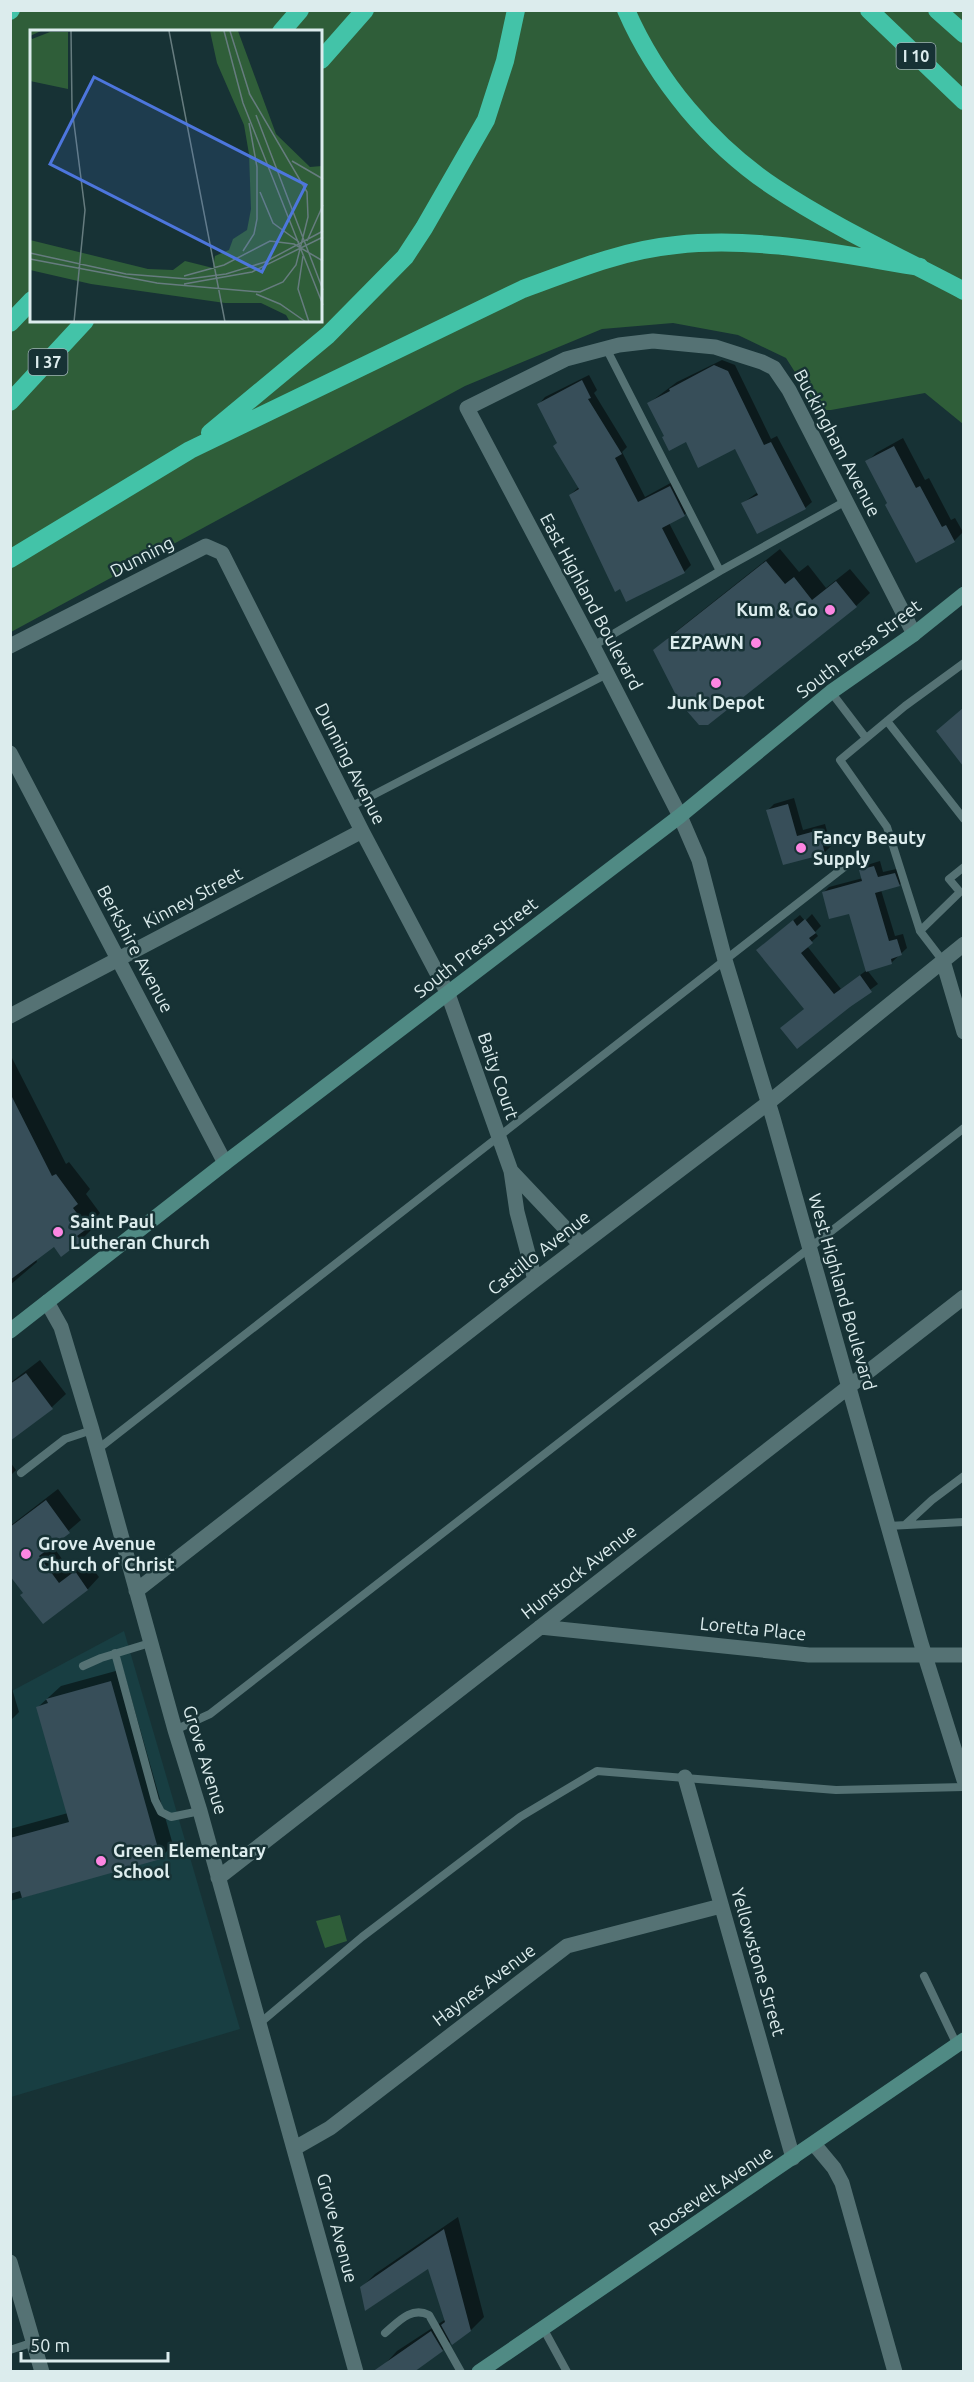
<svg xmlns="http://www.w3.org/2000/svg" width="974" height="2382" font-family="Ubuntu,sans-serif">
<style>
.built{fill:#183e42}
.green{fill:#2f5e39;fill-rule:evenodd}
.shadow{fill:#0007}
.building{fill:#374e59}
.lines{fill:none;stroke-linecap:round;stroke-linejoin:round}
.service{stroke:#557274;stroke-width:8}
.minor{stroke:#557274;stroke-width:15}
.secondary{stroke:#508a84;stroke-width:15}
.motorway{stroke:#43c3a8;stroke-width:18}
.poi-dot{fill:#fd86e2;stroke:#173235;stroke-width:2}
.labels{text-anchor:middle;stroke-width:5;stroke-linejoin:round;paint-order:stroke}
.shield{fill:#173235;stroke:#a1b4b6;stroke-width:1.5}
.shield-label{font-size:16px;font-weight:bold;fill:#dceced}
.street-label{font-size:18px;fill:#dceced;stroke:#173235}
.poi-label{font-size:18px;font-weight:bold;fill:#dceced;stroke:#173235;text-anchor:start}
.inset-road{fill:none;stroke:#667c7f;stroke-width:1.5}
.view{fill:#4d76dd;fill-opacity:0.15;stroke:#4d76dd;stroke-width:3}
.inset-edge{fill:none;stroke:#dceced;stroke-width:3}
</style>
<rect width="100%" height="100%" fill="#173235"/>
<path class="built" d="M124 1631 240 2029 11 2097 10 1692Z"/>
<path class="green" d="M11 11H963V424L925 393 831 410H819L786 358 738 335 673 323 602 329 465 386 11 632ZM32 32H321V321H32Z
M340 1915 347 1941 325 1948 316 1921Z"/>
<path class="shadow" d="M722 360 735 365 771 439 777 436 812 502 805 508 743 503 758 492 736 447 666 435 649 403 677 382Z
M589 375 597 390 594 393 627 447 622 452 645 497 676 480 691 508 684 515 669 523 691 565 684 572 627 600 570 495 579 487 539 404 545 397Z
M903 438 925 480 929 478 951 520 955 518 963 532 954 541 889 503 867 462 876 453Z
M780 549 799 572 808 565 826 588 850 569 870 593 856 606 707 723 655 650 669 637Z
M964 708V763L938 731Z
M794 798 803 830 825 824 831 846 825 852 784 864 768 810 774 804Z
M880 861 883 872 901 868 905 879 899 885 881 890 895 936 903 934 907 948 891 963 867 970 878 984 849 1005 805 1009 764 944 800 915 805 921 812 914 821 926 815 932 818 936 807 946 841 989 867 970 850 912 823 893 829 887 863 878 861 871 867 865Z
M10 1054 66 1164 69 1162 90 1189 86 1194 100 1213 91 1223 94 1227 81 1240 54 1245 36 1259 37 1262 10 1285Z
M40 1360 66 1394 52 1407 10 1439V1383Z
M10 1462 16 1470 10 1476Z
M58 1489 81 1520 52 1545 72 1573 87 1561 99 1577 88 1589 43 1622 10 1573V1526Z
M123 1669 173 1845 160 1858 10 1901V1829L68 1813 38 1707 61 1686Z
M10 1682 19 1712 10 1721Z
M458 2217 484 2317 471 2330 452 2340 442 2350 384 2365 397 2351 446 2319 429 2267 362 2287 375 2274Z"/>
<path class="building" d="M714 365 728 371 764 445 771 442 806 509 757 534 741 503 758 495 735 449 698 468 686 442 669 451 662 437 664 436 647 403 670 391 669 389Z
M582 380 591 398 588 399 622 454 615 458 638 502 670 486 685 516 662 528 685 573 626 602 620 589 615 592 569 495 579 489 553 446 557 443 537 404Z
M894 446 916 488 920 486 942 527 946 525 955 542 916 563 885 505 887 503 865 461Z
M766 561 785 584 794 577 812 600 836 581 857 607 708 725H699L680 703 653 650Z
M963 708V766L936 731Z
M788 804 797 836 819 830 825 854 783 865 766 810Z
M874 866 878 877 895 873 900 886 875 893 889 941 897 939 902 955 891 959 892 964 866 972 849 914 829 919 822 892 862 881 859 870Z
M805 919 816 933 809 938 813 943 801 953 834 994 860 975 872 992 850 1007 797 1049 780 1028 804 1009 756 950 793 920 797 926Z
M10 1093 52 1176 56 1174 78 1204 73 1208 88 1228 77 1236 82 1241 61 1257 54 1247 10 1280Z
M26 1373 53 1409 10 1441V1384Z
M46 1500 70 1533 39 1556 59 1583 75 1571 88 1590 43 1624 20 1595 23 1593 10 1576V1527Z
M111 1681 161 1859 22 1898 20 1891 10 1894V1838L69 1822 36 1707 48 1703 46 1699Z
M444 2229 471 2331 452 2345 441 2325 445 2322 428 2269 365 2311 360 2287Z
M431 2331 443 2351 414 2372H372Z"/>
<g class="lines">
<path class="service" d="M606 348 720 571
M593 646 720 571 846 501
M831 692 866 738
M887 721 964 819
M350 807 607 674
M920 931 960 892 949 879 964 867
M943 961 920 931 887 827 840 760 905 706 964 663
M98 1449 852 861
M21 1473 65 1439 92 1430
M906 1524 932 1500 964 1476
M888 1526 964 1522
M115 1653 155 1800 161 1812 171 1817 200 1811
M83 1666 101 1658 150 1643
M175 1730 210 1714 964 1128
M924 1976 957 2045
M260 2023 362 1937 520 1817 597 1771 836 1790 964 1787
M543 2328 567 2372
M385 2333C398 2322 411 2306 429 2315L461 2372
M10 2350 34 2342"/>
<path class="minor" d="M914 634 789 390 774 368 762 362 715 347 653 341 619 345 566 359 467 408 593 646 680 816 699 860 725 960 773 1118 921 1643 964 1780
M10 646 206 546 222 553 362 831 448 994 511 1171 581 1245
M10 753 225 1163
M943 961 964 1032
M10 1016 362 831
M511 1171 517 1212 535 1280
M47 1302 61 1327 92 1430 175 1730 200 1811 356 2372
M136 1591 535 1280 768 1103 964 944
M540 1627 809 1655H964
M685 1777 793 2158
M218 1878 964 1297
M814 2144 834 2168 842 2183 895 2372
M295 2148 330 2128 567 1946 721 1906
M10 2262 42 2372"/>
<path class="secondary" d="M10 1331 225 1163 680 816 831 692 914 634 964 594
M479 2372 964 2040"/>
<path class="motorway" d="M626 10C657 81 711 145 774 187 834 227 900 257 964 291
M869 10 964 101
M937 10 964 34
M10 11 11 10
M281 32 300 10
M321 60 365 10
M10 323 32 300
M10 402 85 321
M210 433 328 335 405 257 424 228 486 120 505 61 516 10
M10 559 190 450 523 289C572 271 623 250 676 245 757 236 839 254 920 267"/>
</g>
<g class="poi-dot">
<circle cx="830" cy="610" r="6"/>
<circle cx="756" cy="643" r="6"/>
<circle cx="716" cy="683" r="6"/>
<circle cx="801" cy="848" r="6"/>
<circle cx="58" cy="1232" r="6"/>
<circle cx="26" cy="1554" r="6"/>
<circle cx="101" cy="1861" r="6"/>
</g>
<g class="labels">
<g class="shield">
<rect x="896.5" y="43" width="39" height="26" rx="4.5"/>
<rect x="28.5" y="349" width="39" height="26" rx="4.5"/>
</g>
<g class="shield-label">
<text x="916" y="62">I 10</text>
<text x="48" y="368">I 37</text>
</g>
<g class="street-label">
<text transform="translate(837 443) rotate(62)" y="6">Buckingham Avenue</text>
<text transform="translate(142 557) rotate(-27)" y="6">Dunning</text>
<text transform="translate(591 602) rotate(62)" y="6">East Highland Boulevard</text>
<text transform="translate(859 649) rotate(-37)" y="6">South Presa Street</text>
<text transform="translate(350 764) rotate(63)" y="6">Dunning Avenue</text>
<text transform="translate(193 898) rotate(-28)" y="6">Kinney Street</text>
<text transform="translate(476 948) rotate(-38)" y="6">South Presa Street</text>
<text transform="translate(135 949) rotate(62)" y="6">Berkshire Avenue</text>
<text transform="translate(498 1076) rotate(71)" y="6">Baity Court</text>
<text transform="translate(539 1253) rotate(-38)" y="6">Castillo Avenue</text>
<text transform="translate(842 1292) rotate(74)" y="6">West Highland Boulevard</text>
<text transform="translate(579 1572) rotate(-38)" y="6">Hunstock Avenue</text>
<text transform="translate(753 1629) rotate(6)" y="6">Loretta Place</text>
<text transform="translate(205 1760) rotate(73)" y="6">Grove Avenue</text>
<text transform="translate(758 1962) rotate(74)" y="6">Yellowstone Street</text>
<text transform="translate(484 1985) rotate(-37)" y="6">Haynes Avenue</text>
<text transform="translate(711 2191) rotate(-34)" y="6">Roosevelt Avenue</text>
<text transform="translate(337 2228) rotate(75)" y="6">Grove Avenue</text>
</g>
<g class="poi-label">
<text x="818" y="616" text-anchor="end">Kum &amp; Go</text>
<text x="744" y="649" text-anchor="end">EZPAWN</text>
<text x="716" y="709" text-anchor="middle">Junk Depot</text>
<text x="813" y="844">Fancy Beauty<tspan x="813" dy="21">Supply</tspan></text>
<text x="70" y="1228">Saint Paul<tspan x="70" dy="21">Lutheran Church</tspan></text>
<text x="38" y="1550">Grove Avenue<tspan x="38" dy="21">Church of Christ</tspan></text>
<text x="113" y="1857">Green Elementary<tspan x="113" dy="21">School</tspan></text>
</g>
</g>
<g transform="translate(30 30)">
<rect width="292" height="292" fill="#173235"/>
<path d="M0 1H11L0 6 2 9 20 2H38V59L0 51ZM180 1H208L246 104 280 137 292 136V292H260L256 285 231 273H195L61 254 0 240V210L118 239 143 240 155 231 183 238 185 226 199 220 203 209 217 200 221 179 219 124 214 95 187 33Z" fill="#2f5e39"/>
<path class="inset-road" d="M41 1 42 78 55 180 44 292M139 1 195 292M194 1 213 73 293 275M200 1 220 65M226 85 293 260M262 131 293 149M230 162 243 193 269 212M277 211 293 175M213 221 224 204 227 189V137L219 93M0 223 96 244 158 249 196 244 235 232 293 201M273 226 268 259 279 292M0 229 127 253M154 246 194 235 240 211 264 214 293 231M126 253 230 262 253 252 266 235 278 187 277 162 219 63M154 254 222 242 293 207M226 264 250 274 276 292"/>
<path class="view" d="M64 47 276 155 232 242 20 134Z"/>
<rect width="292" height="292" class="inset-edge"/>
</g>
<rect width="974" height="2382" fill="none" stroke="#dceced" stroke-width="24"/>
<path d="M21 2352v9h147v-9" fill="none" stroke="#dceced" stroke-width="3"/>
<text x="30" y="2352" font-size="18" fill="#dceced" stroke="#173235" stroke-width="4.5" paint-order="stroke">50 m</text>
</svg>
